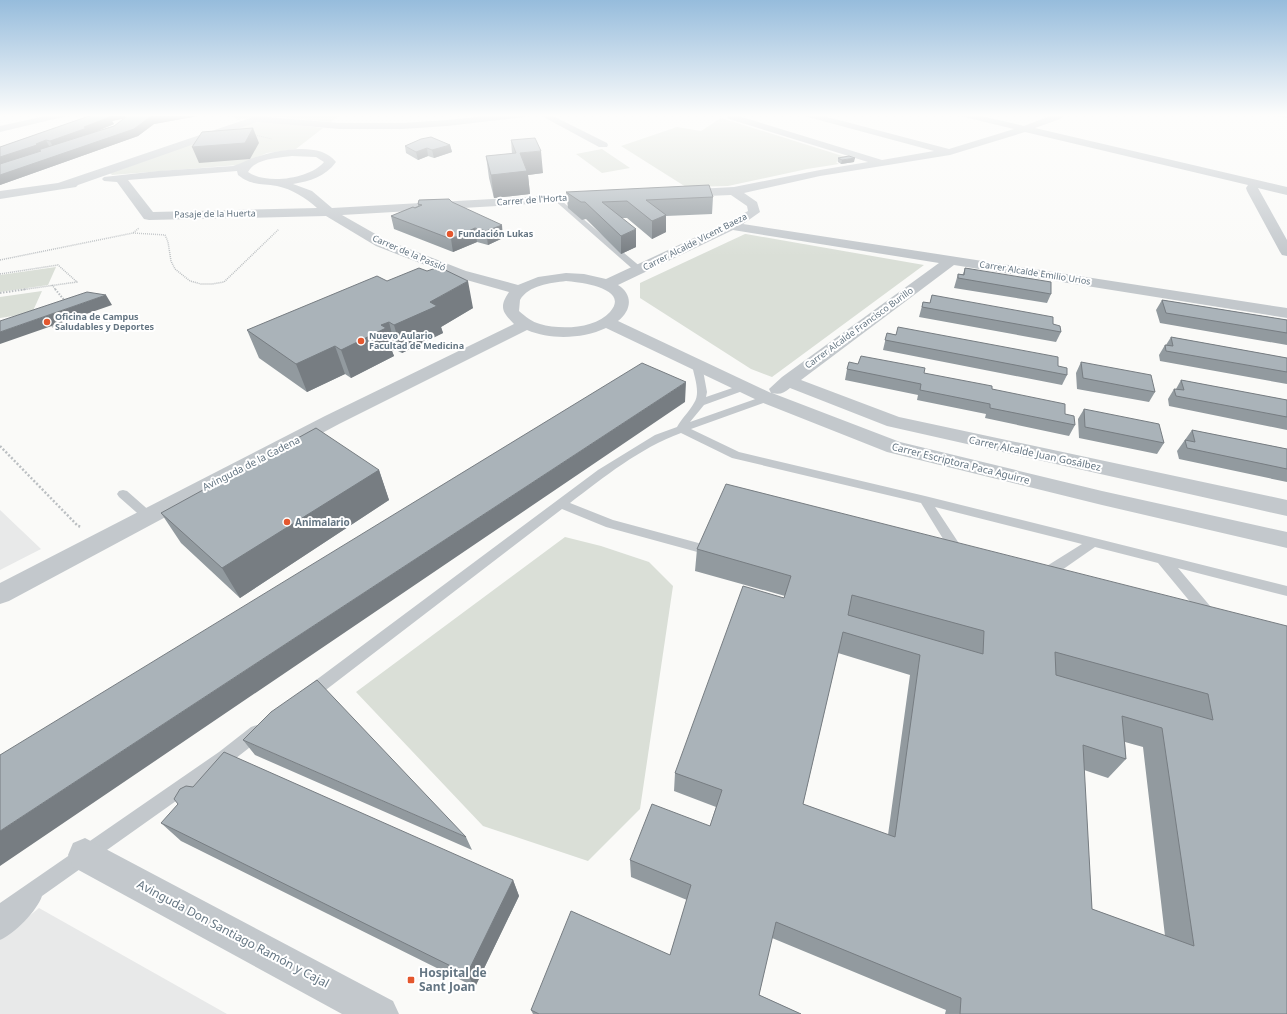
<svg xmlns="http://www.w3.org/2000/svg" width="1287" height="1014" font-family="'Noto Sans',sans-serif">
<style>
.built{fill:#e8e9e9}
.green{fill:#dadfd7}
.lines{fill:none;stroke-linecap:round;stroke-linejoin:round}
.path-far3{stroke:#bbbfc2;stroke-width:1;stroke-dasharray:1 1;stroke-linecap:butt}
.path-far2{stroke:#bbbfc2;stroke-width:1.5;stroke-dasharray:1 1;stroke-linecap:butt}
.path-far1{stroke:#bbbfc2;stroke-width:2;stroke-dasharray:1.5 1.5;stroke-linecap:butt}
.path{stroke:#bbbfc2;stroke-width:2.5;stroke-dasharray:2 2;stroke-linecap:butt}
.lane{fill:#c3c8cc;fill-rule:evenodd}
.street{fill:#c3c8cc;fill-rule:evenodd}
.wall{fill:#929a9f;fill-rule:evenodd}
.shaded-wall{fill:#777d82}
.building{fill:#aab3b9;stroke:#777d82;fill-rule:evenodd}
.poi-dot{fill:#e4572e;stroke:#fff;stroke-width:1.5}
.labels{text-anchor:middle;stroke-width:4;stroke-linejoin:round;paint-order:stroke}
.far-street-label{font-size:9px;fill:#657683;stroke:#fff}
.far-poi-label{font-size:9px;font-weight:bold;fill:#657683;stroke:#fff;text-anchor:start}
.street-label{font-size:10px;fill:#657683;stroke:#fff}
.poi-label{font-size:10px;font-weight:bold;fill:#657683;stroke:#fff;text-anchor:start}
.near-street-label{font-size:12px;fill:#657683;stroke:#fff}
.near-poi-label{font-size:12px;font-weight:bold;fill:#657683;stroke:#fff;text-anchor:start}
</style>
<rect width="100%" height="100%" fill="#fafaf8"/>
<path class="built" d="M0 510 41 549 0 570Z
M39 908 227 1014H0V940Z"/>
<path class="green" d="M228 114H342L331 122C300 120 269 112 238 120Z
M721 118 849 158 836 162 839 164 807 169 728 186 686 187 621 146 677 127 701 131Z
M256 121 323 128 296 149 267 153 238 165 112 175 110 173Z
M602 149 630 168 602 173 576 154Z
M745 234H746L924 265 772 377 751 369 640 298V283Z
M56 267 48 285 0 292V275Z
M42 291 32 313 0 318V297Z
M565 537 601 546 649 562 673 586 640 809 588 861 483 826 356 692Z"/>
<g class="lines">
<path class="path-far3" d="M255 135 272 139"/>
<path class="path-far2" d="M133 233 165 235 168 242 171 261 175 269 190 281 201 284H212L224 282 279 229
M0 260 133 233 139 228
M0 274 58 265 77 282 20 290
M52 285 56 290"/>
<path class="path-far1" d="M55 289 65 301
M0 293 27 289
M52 326 58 331"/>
<path class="path" d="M0 446 78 526 82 527"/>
<path class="lane" d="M553 197H557L642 268V272H636L553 199Z
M697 362 702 365 707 392 706 397 744 384 749 387 748 389 704 405 690 422 764 396 768 395 773 398 772 400 691 429 739 452 925 496 1287 586V596L1178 568 1216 613 1218 617 1216 621 1211 623 1206 621 1158 563 1095 547 1049 579 1044 580 1036 578 1034 574 1036 570 1042 569 1082 544 935 507 962 548 966 549 967 552 966 555 961 557 953 555 921 503 732 458 681 433C640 448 604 477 570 503L613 520 717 548 718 551 717 554 712 556 606 527 562 509 314 699 309 701 304 699 301 694 304 689 598 470 655 435 677 427C682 418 689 412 694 403 701 393 694 376 692 365Z
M123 490 127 491 152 513 154 516 152 519 148 520 144 519 119 497 117 494 119 491Z
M257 725 263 727 265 732 263 737 231 762 42 896C37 911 14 934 0 940V903L219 752 251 727Z"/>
<path class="street" d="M54 114H69L67 116 0 132V126Z
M504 114H530L525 117 447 126 402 129H340L257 122 78 185 76 187 0 199V191L58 183 256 116 340 123H402L447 120Z
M538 114H549L607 143 608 145 607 147H599Z
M732 114 882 160 934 151 804 116 802 114H816L949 149 1014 129 960 116 959 114H973L1024 126 1055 114H1065L1060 119 1035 128 1287 187V195L1258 188 1287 240V256L1282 255 1280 252 1247 191 1246 188 1248 185 1025 132 950 155 820 176 744 193 757 202 760 212 743 224 1287 308V318L954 265 801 380 899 417 1287 500V516L887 426 790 388C784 393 780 395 772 393L900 442 1102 491 1287 532V548L1102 505 887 452 761 402 606 328C582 339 551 340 527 330L339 424 9 601 0 604V583L325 416 514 324C502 312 499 307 509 292L456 277 376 246 326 216 149 220 144 219 117 182 104 181 102 179 104 177 158 171 233 166C241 164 248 159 256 157 277 150 321 141 336 162 325 177 310 181 293 184L312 191 332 208 596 193 600 194 602 197 600 200 342 215 386 240 466 271 518 285 538 277 566 273 584 274 606 279 726 223 748 211 747 206 731 195 682 197 678 196 676 193 678 190 734 187 820 170 868 162 729 119 727 117 729 115ZM292 156 316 157 324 162C310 179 266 185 248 172 255 158 279 158 292 156ZM237 171 238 175C252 186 261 183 277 186 292 189 306 198 317 208L153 212 128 180ZM733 230 939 263 782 377 769 389 771 393 618 321C631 311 634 295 618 285ZM566 281C579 282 631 288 610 312 595 329 560 330 540 324 532 322 526 317 519 311L520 300C529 285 550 283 566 281Z
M1275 114H1287V118L1277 116Z
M85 838 393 1001 399 1014H342L73 867 68 855 73 843Z"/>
</g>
<path class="wall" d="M92 114H124L126 118 209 114 154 124 138 136 0 185V147L92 115ZM125 118 114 126 93 133 114 124 112 121Z
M511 140 543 173 528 175 530 194 494 198 489 178 486 156 512 154Z
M450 145 452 152 434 158 428 156 418 160 406 153 405 146Z
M838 158 854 162 841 164 838 162Z
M566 192 713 197 712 214 666 216V232L652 239 627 218H622L636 247 621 254 586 219 582 220 568 208Z
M452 202 503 238 488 245 477 242 453 252 394 229 391 216 418 206V204Z
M965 268 1051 294 1047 303 954 288 958 274H963Z
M387 281 473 308 441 327 443 333 402 353 396 350 392 351 394 356 351 378 345 374 307 392 259 358 247 330Z
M932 295 1053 324 1061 332 1056 342 919 317 923 302 930 303Z
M1162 300 1287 320V345L1160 323 1156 310Z
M887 333 1058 366 1067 375 1062 385 883 350Z
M1171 337 1287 358V384L1160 361 1159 355 1165 345H1166Z
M1081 362 1155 392 1149 402 1077 389 1076 373Z
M858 364 924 373 992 389 1065 414 1075 425 1069 436 985 418 986 414 917 400 918 395 845 380 847 369Z
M1181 380 1287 400V430L1169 406 1168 399 1174 389H1176Z
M1084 409 1164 443 1157 454 1079 438 1078 419Z
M1192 430 1287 449V482L1179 459 1177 451Z
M379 470 389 500 240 598 181 543 161 513Z
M697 549 1287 626V1014H945L946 1010 772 938 759 995 801 1014H533L531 1010 670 955 687 900 631 877 630 860 710 826 716 807 674 791 675 773 785 596 695 571ZM838 653 910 675 888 835 803 804ZM1125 742 1143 747 1165 936 1092 909 1084 770 1108 778 1126 759Z
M243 740 466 837 472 850 255 755Z
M161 823 513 880 519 896 475 987 181 841Z"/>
<path class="shaded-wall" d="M109 114H124L126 118 112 121 114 124 54 149 50 141 84 127Z
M169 114H209L154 124 138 136 0 185V175L150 117Z
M253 128 259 143 250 159 199 163 192 147Z
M46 140 50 148 38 150 40 153 0 167V157Z
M450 145 452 152 434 158 432 150Z
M427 148 428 156 418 160 416 152Z
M541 151 543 173 528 175 530 194 494 198 491 175 520 153Z
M855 158 854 162 841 164 842 160Z
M666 215V232L652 239V221Z
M502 225 503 238 488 245 486 231Z
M475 228 477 242 453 252 451 239Z
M636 229V247L621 254V236Z
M468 281 473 308 441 327 443 333 402 353 394 325 430 302Z
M106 295 112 305 0 344V332Z
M389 322 396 350 392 351 394 356 351 378 341 350 381 325Z
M335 346 345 374 307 392 296 364Z
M686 382 685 402 0 866V831Z
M379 470 389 500 240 598 222 568Z
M513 880 519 896 475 987 467 974Z"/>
<path class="building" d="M92 114H111H109L110 117 84 127 87 128 50 141 46 140 36 144 37 145 0 157V147L92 115Z
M130 114H169L150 117 134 129 0 175V164L41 151 38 150 114 126Z
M253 128 245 143 192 147 202 132Z
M431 137 450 145 432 150 427 148 416 152 405 146 421 139Z
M535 138 541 151 520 153 527 171 491 175 486 156 516 153 511 140Z
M849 156 855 158 842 160 838 158Z
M709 185 713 197 646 200 666 215 652 221 627 201 602 202 636 229 621 236 585 202H581L566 192Z
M449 199 452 202 502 225 486 231 475 228 451 239 391 216 413 207 415 208 422 205 418 204 419 200Z
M439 267 468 281 430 302 437 306 394 325 389 322 381 325 386 328 341 350 335 346 296 364 247 330 377 276 387 281 419 268 427 271Z
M965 268 1051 282V294L958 278V274L964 275Z
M87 292 106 295 0 332V321Z
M932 295 1053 317V324L1060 326 1061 332 922 307 923 302 930 303Z
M1162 300 1287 320V333L1166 313Z
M898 327 1058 357V366L1067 368V375L885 340 887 333 896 335Z
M1171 337 1287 358V372L1166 351 1165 345 1173 346Z
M861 356 925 368 924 373 992 386V389L1065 404V414L1074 416 1075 425 990 408V404L920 390 921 384 847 369 849 362 858 364Z
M1081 362 1151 375 1155 392 1083 378Z
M642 363 686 382 0 831V755Z
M1181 380 1287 400V417L1176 396 1174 389 1184 390Z
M1084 409 1159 424 1164 443 1085 427Z
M316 428 379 470 222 568 161 513Z
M1192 430 1287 449V469L1187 448 1185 440 1195 442Z
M726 484 1287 626V1014H960L961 998 776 922 759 995 801 1014H539L531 1010 571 911 670 955 691 885 630 860 652 804 710 826 722 790 675 773 743 586 784 598 791 576 697 549ZM852 595 984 631 983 654 848 615ZM843 632 920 655 895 837 803 804ZM1055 652 1208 694 1213 720 1056 675ZM1122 716 1162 728 1194 946 1092 909 1083 745 1126 759Z
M317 680 466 837 243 740 271 712Z
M224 752 513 880 467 974 161 823 178 804 174 799 180 789 186 786 193 787Z"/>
<linearGradient id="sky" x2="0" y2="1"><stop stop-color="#96bcdc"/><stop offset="0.45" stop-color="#fdfdfc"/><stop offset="1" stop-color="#fdfdfc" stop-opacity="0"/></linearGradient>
<rect width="1287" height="256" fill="url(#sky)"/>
<g class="poi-dot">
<circle cx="450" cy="234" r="4"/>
<circle cx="47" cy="322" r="4"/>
<circle cx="361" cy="341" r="4"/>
<circle cx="287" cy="522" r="4"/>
<rect x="407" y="976" width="8" height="8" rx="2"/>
</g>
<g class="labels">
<g class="far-street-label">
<text transform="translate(532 200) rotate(-4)" y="3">Carrer de l'Horta</text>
<text transform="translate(215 214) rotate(-1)" y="3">Pasaje de la Huerta</text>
<text transform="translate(695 242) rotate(-27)" y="3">Carrer Alcalde Vicent Baeza</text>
<text transform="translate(409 253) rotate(23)" y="3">Carrer de la Passió</text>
<text transform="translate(1035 273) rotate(9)" y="3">Carrer Alcalde Emilio Urios</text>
<text transform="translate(859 328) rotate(-36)" y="3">Carrer Alcalde Francisco Burillo</text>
</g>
<g class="far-poi-label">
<text x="458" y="237">Fundación Lukas</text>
<text x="55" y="320">Oficina de Campus<tspan x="55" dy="10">Saludables y Deportes</tspan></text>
<text x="369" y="339">Nuevo Aulario<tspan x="369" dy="10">Facultad de Medicina</tspan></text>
</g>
<g class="street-label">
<text transform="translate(1035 453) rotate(12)" y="4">Carrer Alcalde Juan Gosálbez</text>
<text transform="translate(251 463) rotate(-27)" y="4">Avinguda de la Cadena</text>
<text transform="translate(961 463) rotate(14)" y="4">Carrer Escriptora Paca Aguirre</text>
</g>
<g class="poi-label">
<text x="295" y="526">Animalario</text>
</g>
<g class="near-street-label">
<text transform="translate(233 934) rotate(28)" y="4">Avinguda Don Santiago Ramón y Cajal</text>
</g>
<g class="near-poi-label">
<text x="419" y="977">Hospital de<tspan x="419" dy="14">Sant Joan</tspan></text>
</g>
</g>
</svg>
